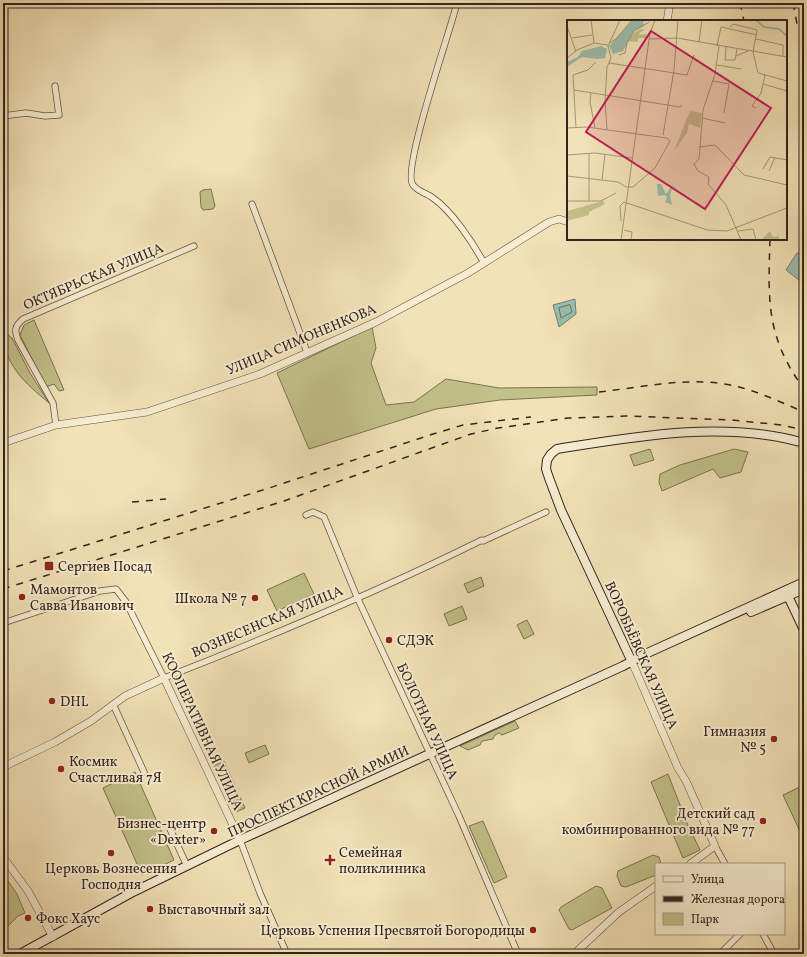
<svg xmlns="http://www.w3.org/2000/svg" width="807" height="957" font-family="Vollkorn,serif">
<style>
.green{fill:#c2c189;stroke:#7a7254}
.water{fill:#9bbeaf;stroke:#718075}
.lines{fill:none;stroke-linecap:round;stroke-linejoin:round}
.shore{stroke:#667066;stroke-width:1}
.minor-casing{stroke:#625344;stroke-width:7}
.tertiary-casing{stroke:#625344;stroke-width:8}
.secondary-casing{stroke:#32231e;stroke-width:10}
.minor{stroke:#f7ecd0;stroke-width:5.5}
.tertiary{stroke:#f7ecd0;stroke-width:7}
.secondary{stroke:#f7ecd0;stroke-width:8}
.rail{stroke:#32231e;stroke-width:1.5;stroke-dasharray:7 7;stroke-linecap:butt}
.poi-dot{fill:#8f2418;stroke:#f7ecd0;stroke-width:1.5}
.labels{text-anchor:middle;stroke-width:4;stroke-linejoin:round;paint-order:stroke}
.street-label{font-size:14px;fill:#32231e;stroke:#f7ecd0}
.poi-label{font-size:14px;fill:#32231e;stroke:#f7ecd0;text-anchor:start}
.inset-river{fill:none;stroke:#9bbeaf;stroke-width:2}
.inset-road{fill:none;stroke:#a5967a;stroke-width:1}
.view{fill:#c2185b;fill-opacity:0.15;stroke:#c2185b;stroke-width:2}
.inset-edge{fill:none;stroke:#32231e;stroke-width:2}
</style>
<rect width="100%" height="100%" fill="#f2e2b7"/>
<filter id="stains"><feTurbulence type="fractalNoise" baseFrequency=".005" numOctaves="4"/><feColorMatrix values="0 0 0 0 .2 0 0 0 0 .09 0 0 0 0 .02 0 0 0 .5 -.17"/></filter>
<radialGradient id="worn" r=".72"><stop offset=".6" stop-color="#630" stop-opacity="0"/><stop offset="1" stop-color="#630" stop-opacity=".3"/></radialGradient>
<path class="green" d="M211 189 215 206 213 209 203 210 201 207 200 192 203 190Z
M34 320 64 390 59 391 54 384 46 387 20 335 24 325Z
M372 327 376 348 371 363 386 405 414 402 446 379 499 388 597 387V395L500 400 436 409 309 449 277 373Z
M3 331 12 338 30 373 49 403C25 383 3 364 3 331Z
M650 449 654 460 634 466 630 455Z
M734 449 748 452 741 472 720 478 713 469 662 491 659 482 660 474 680 465Z
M304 573 314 594 277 611 267 590Z
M481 577 484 586 468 593 464 584Z
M462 606 467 619 449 626 444 614Z
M527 620 534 634 524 639 517 625Z
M515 721 519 728 502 735 499 733 495 735 493 739 482 741 480 745 468 750 460 746Z
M265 745 269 754 249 763 245 753Z
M224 761 245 808 236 812 226 785 220 779 214 766Z
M135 772 174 860 142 875 103 788Z
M668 774 687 823 700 850 683 858 651 782Z
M804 785V840L783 795Z
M483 821 507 877 494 883 469 826Z
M653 855 659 857 661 864H656V875L626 887 621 886 617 876 618 871Z
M3 874 17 894 25 913 18 916 3 931Z
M596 886 602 888 612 908 572 930 569 929 559 910 561 907Z"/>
<path class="water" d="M797 253 804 254V284L786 270Z
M575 299 576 314 559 327 553 305Z"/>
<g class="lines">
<path class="shore" d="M570 305 572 312 561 318 559 308Z"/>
<defs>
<path id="minor" d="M457 3C451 29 401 171 413 185 418 192 427 193 433 198 452 211 473 243 484 263
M3 116 26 113 45 116 59 115 55 86
M252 204 307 352
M56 425 53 403 18 340C14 330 15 326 23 319L194 246
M306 515 313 512 324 517 357 597 459 816 518 954
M3 623 100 591 116 589 126 602 164 678C272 636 379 591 482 540L483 541 546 512
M113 704 144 772
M170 829 187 866
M240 840 260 893 287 954
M715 846 725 864
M763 934 774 954
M720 954 740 934"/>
<path id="tertiary" d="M667 21 670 3
M3 443 56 425 147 412 260 374 376 322 468 273 549 222 559 219 568 222
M632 662 678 768 686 781 715 846 690 864
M3 767 55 742 91 721 125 696 164 678 240 840
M3 857 28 891 53 937
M574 954 619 912 656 886"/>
<path id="secondary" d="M788 596 804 630
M751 612 804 589
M632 662 561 510 549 478 546 469 547 460 551 454 557 449C637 436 725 420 804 443
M20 954 131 893 240 840 623 666 643 655 804 582"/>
</defs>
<use href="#minor" class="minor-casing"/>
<use href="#tertiary" class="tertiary-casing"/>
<use href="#secondary" class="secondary-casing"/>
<use href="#minor" class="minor"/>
<use href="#tertiary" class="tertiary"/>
<use href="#secondary" class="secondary"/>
<path class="rail" d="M740 3 744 21
M793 3 797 24
M770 239C768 301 766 337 804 389
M599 392C644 387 694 375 739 387 761 393 783 403 804 412
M132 502 166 499
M3 571 266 489 433 434 463 425 531 417
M3 589 284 501 443 444 471 434 498 428 568 418 626 416 732 420 781 425 804 430"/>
</g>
<g class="poi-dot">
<rect x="44" y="561" width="10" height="10" rx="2"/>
<circle cx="22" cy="597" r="4"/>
<circle cx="255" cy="598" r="4"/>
<circle cx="389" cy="640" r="4"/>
<circle cx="52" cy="701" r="4"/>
<circle cx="774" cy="739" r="4"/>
<circle cx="61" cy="769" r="4"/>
<circle cx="763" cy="821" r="4"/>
<circle cx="214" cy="831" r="4"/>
<circle cx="111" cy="853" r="4"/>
<path d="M328 854h4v4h4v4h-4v4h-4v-4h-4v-4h4z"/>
<circle cx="150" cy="909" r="4"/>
<circle cx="28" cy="918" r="4"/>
<circle cx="533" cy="930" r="4"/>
</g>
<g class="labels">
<g class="street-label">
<text transform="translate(93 276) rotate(-23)" y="5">ОКТЯБРЬСКАЯ УЛИЦА</text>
<text transform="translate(301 339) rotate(-23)" y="5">УЛИЦА СИМОНЕНКОВА</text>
<text transform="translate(267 621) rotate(-23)" y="5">ВОЗНЕСЕНСКАЯ УЛИЦА</text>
<text transform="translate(642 655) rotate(66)" y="5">ВОРОБЬЁВСКАЯ УЛИЦА</text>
<text transform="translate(428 721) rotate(65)" y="5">БОЛОТНАЯ УЛИЦА</text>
<text transform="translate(203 731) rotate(65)" y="5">КООПЕРАТИВНАЯ УЛИЦА</text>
<text transform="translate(318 791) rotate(-25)" y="5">ПРОСПЕКТ КРАСНОЙ АРМИИ</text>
</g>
<g class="poi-label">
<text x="58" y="571">Сергиев Посад</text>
<text x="30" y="594">Мамонтов<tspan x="30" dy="16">Савва Иванович</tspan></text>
<text x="247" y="603" text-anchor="end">Школа № 7</text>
<text x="397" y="645">СДЭК</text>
<text x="60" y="706">DHL</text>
<text x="766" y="736" text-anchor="end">Гимназия<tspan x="766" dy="16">№ 5</tspan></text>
<text x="69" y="766">Космик<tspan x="69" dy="16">Счастливая 7Я</tspan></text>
<text x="755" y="818" text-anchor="end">Детский сад<tspan x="755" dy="16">комбинированного вида № 77</tspan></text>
<text x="206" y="828" text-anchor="end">Бизнес-центр<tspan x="206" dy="16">«Dexter»</tspan></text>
<text x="339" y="857">Семейная<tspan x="339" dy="16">поликлиника</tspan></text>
<text x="111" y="873" text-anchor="middle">Церковь Вознесения<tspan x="111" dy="16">Господня</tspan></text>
<text x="158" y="914">Выставочный зал</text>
<text x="36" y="923">Фокс Хаус</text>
<text x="525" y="935" text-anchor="end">Церковь Успения Пресвятой Богородицы</text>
</g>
</g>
<g transform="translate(567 20)">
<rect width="220" height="220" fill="#f2e2b7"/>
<path d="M73 9 78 10 73 12 72 15 79 14 80 18H71V22L61 21 68 12ZM123 91 135 93 133 108 122 104 120 113 107 131ZM36 181 38 184 22 192V195L0 201V191ZM203 211 206 217 212 216V220H194Z" fill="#c2c189"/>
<path d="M66 0H80L76 2 77 6 68 10 56 31 46 34 42 26ZM34 26 40 29 38 38 30 39 15 37 0 47V42L11 37 15 31ZM90 164H94L99 174 106 165 103 176 105 185 98 182 100 178 98 175 91 176Z" fill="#9bbeaf"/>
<path class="inset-river" d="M189 0 197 7 212 9 220 16"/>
<path class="inset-road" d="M24 0 27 23M0 6 9 32M163 7 166 4 190 10 186 32 191 53 220 61M5 18 25 15M83 19 110 18 220 37M189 19 216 25V36M132 22 135 0M42 23 49 19 65 0M150 26 154 7 190 15M152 26 148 54 136 90 132 139 127 144 131 151 142 157 141 164 159 185 174 220M159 27 158 40H168L170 29M52 35 58 33 60 23 67 11 82 2M169 36 181 31M0 38 10 30 27 23 41 25M42 43 120 55 127 35M150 45 174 49M146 61 162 64 157 93M196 64 220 71M7 70 113 87 115 85M24 73 23 82 28 108M189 88 185 86 194 73 198 55M135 98 158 103M0 108 20 107 70 114M9 108 6 55 21 50 29 42M40 109 38 81 40 47 44 38 41 26 53 0M96 115 107 50 111 0M132 127 148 125 177 155 220 165M0 135 28 133 65 138M196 149 203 137 220 140M202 151 208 137M0 156 51 162 59 167H66L88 148 103 121 100 118 70 114M35 160 38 134M0 181H34L49 173M22 181V133M54 201 53 186 57 182 140 210 160 211 220 188M57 210 65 212 64 220M171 211 186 209 189 220M54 220 83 13 88 0"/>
<path class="view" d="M84 11 204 88 138 189 19 112Z"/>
<rect width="220" height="220" class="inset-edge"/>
</g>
<rect width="807" height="957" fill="none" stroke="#f2e2b7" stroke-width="16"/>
<rect x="4" y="4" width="799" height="949" fill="none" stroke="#32231e" stroke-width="2"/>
<rect x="8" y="8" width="791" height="941" fill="none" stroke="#32231e"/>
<rect x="655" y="863" width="130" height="72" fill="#f7ecd0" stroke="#a89c89"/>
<rect x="663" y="876" width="20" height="6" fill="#f7ecd0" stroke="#a89c89"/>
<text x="691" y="883" font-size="12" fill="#32231e">Улица</text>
<rect x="663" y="896" width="20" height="6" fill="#32231e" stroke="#a89c89"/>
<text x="691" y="903" font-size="12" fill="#32231e">Железная дорога</text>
<rect x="663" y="913" width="20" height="12" fill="#c2c189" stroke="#a89c89"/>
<text x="691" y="923" font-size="12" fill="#32231e">Парк</text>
<rect width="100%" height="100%" filter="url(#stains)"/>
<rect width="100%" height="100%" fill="url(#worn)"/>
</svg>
